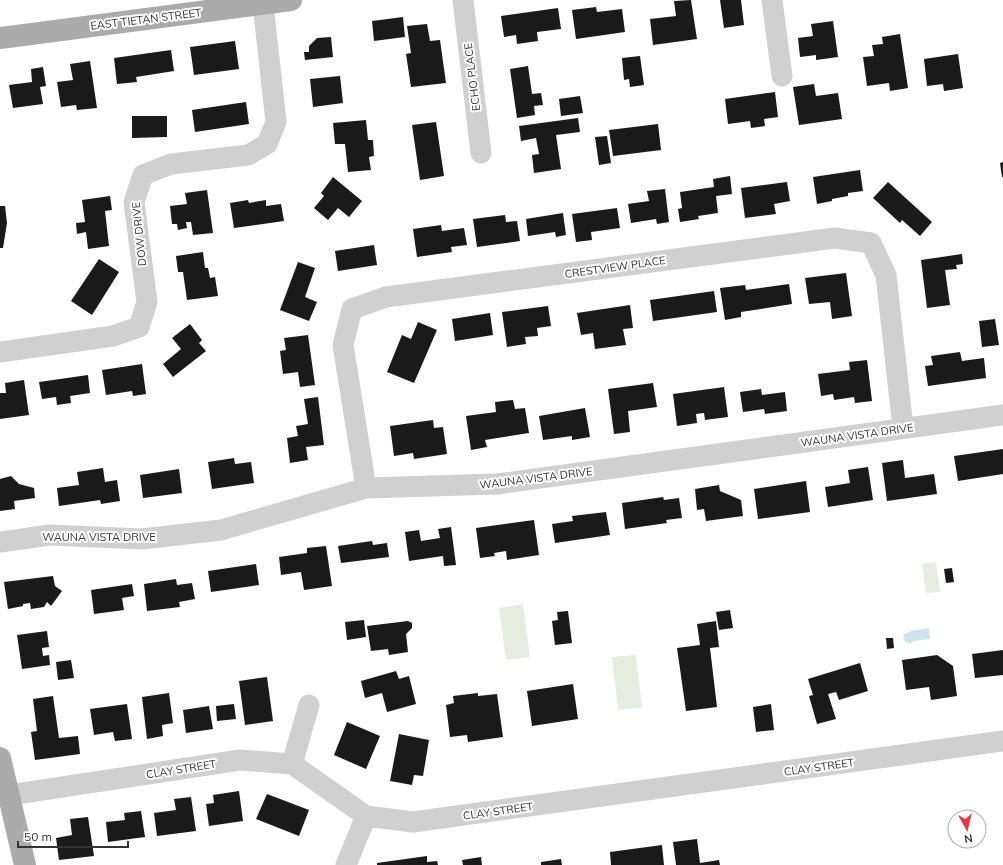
<svg xmlns="http://www.w3.org/2000/svg" width="1003" height="865" font-family="Mulish,sans-serif">
<style>
.green{fill:#e6ecdf}
.water{fill:#cfe2ee}
.building{fill:#1a1a1a}
.lines{fill:none;stroke-linecap:round;stroke-linejoin:round}
.minor{stroke:#d0d0d0;stroke-width:21}
.major{stroke:#ababab;stroke-width:22}
.labels{text-anchor:middle;stroke-width:4;stroke-linejoin:round;paint-order:stroke}
.street-label{font-size:11px;fill:#333;stroke:#fff}
</style>
<rect width="100%" height="100%" fill="#fff"/>
<path class="green" d="M936 562 940 592 926 593 922 564Z
M523 604 530 657 506 660 499 608Z
M636 655 642 707 618 710 612 657Z"/>
<path class="water" d="M929 628 930 639 914 641 910 644 908 642 906 643 903 639 905 637 903 635 911 631Z"/>
<path class="building" d="M691 0 697 39 653 45 650 19 676 16 674 1Z
M720 0H741L744 25 724 28Z
M596 7 597 12 622 9 625 32 576 39 572 10Z
M558 8 561 29 537 32 538 41 517 44 516 35 504 37 501 16Z
M403 17 405 37 374 41 372 21Z
M833 21 838 57 816 60V55L800 57 798 38 813 36 811 24Z
M427 24 430 41 440 40 446 83 411 87 406 54 411 53 407 26Z
M900 34 908 88 890 91 889 83 867 86 863 57 874 56 872 45 883 44 882 37Z
M331 37 333 57 305 60 304 52H309V46L317 38Z
M235 41 239 69 194 75 190 47Z
M171 50 174 71 136 77 137 82 117 84 114 58Z
M958 54 963 88 944 91 943 84 927 86 924 59Z
M640 56 644 85 630 87 629 79 624 80 622 58Z
M90 61 97 108 77 110 76 105 61 107 57 82 73 80 70 64Z
M528 66 532 94 541 93 543 105 534 106 535 115 517 118 510 69Z
M43 67 46 86 40 87 43 104 13 108 9 85 32 82 31 69Z
M340 76 343 103 313 107 310 79Z
M814 84 816 96 838 93 842 119 799 125 793 87Z
M775 92 778 117 764 119 765 126 751 128 750 121 728 124 725 99Z
M580 96 583 113 561 116 559 99Z
M246 102 249 124 195 132 192 110Z
M132 116H167V137L132 138Z
M578 118 580 132 556 135 561 169 534 173 532 155 539 154 536 138 521 141 519 126Z
M366 120 368 140H373L374 156 369 157 371 170 348 172 345 144H335L333 123Z
M436 122 444 176 420 180 412 125Z
M658 124 661 150 613 156 609 130Z
M607 136 611 163 599 165 595 137Z
M1003 162V177H1002L1000 163Z
M860 170 863 191 848 193V196L832 199V201L817 204 813 177Z
M730 176 732 194 716 196 718 213 698 216 699 219 680 222 678 209 682 208 680 192 714 187 713 179Z
M333 177 362 201 349 217 338 208 328 220 314 208 324 196 321 193Z
M787 182 790 201 774 204 776 214 745 218 741 188Z
M888 182 932 222 920 236 902 220 900 223 873 198Z
M665 189 669 222 657 224 656 219 631 223 628 204 649 201 647 191Z
M207 190 213 233 193 235 191 222H186L187 228 178 230 177 224H172L170 206 187 204 185 193Z
M110 196 112 210 105 211 109 246 88 249 86 232 77 234 76 223 85 222 82 200Z
M248 200 249 203 266 200V206L281 204 284 221 234 228 230 203Z
M0 206H5L7 223 3 248H0Z
M617 208 620 228 591 232 592 240 576 242 572 214Z
M563 213 566 235 556 237 555 232 528 236 526 219Z
M505 215 506 222 517 221 520 241 477 247 473 219Z
M441 225 442 231 464 228 467 245 451 247 452 252 417 257 413 229Z
M374 245 377 265 338 271 335 251Z
M203 252 205 268H208L210 278 215 277 218 296 187 300 183 272H178L176 256Z
M962 254 963 264 956 265 957 269 945 270 950 305 927 308 921 260Z
M99 259 119 272 92 315 71 301Z
M298 262 315 268 305 297 317 302 309 321 280 310Z
M846 273 852 316 832 319 830 302 809 304 805 278Z
M789 284 792 304 741 312V317L725 320 720 288 745 285 746 290Z
M714 291 717 312 653 321 650 300Z
M630 305 633 328 623 329 626 345 595 349 593 333 581 335 577 313Z
M548 306 551 326 537 328 538 336 525 337 526 344 507 347 502 312Z
M490 313 493 335 455 341 452 319Z
M995 319 999 345 982 347 979 321Z
M418 322 437 330 414 383 387 372 402 335 411 339Z
M190 324 202 340 199 343 206 351 173 377 163 364 181 349 172 338Z
M308 335 315 385 300 387 298 372 283 374 280 351 286 350 284 338Z
M960 352 962 361 984 358 986 378 928 386 925 366 933 365 931 356Z
M867 360 872 401 855 403 854 397 834 400 833 394 821 396 818 374 850 370 849 362Z
M142 364 146 394 133 396 132 391 106 395 102 370Z
M88 375 90 393 70 396 71 403 57 405 56 397 42 399 39 382Z
M24 380 29 415 0 419V393H6L5 383Z
M653 383 657 407 628 411 630 432 614 434 608 389Z
M724 387 728 417 705 420 704 413 696 414 697 423 677 426 673 394Z
M761 389 762 395 785 392 787 411 765 414 764 409 743 412 740 392Z
M318 397 324 445 306 447 308 460 290 463 287 438 298 436 296 426 308 424 304 399Z
M513 400 515 409 525 408 529 433 485 440 487 447 471 450 466 416 496 412 495 402Z
M585 408 590 437 572 440V436L543 440 539 416Z
M433 420 434 428 443 427 447 454 414 459 413 453 394 456 390 426Z
M1003 449V474L958 481 954 456Z
M234 458 235 464 251 462 254 483 212 489 208 462Z
M903 460 905 478 934 474 937 494 887 501 882 463Z
M868 467 873 500 828 507 825 487 850 483 848 470Z
M103 468 105 482 117 480 120 501 101 504 100 500 59 506 57 488 79 485 77 472Z
M179 469 182 493 143 498 140 475Z
M11 476 19 484 34 488 35 498 14 501 15 509 0 511V479Z
M806 481 810 512 758 519 754 489Z
M719 485 720 491 741 500 743 516 706 521 704 509 697 510 695 489Z
M663 497 664 500 679 498 682 518 666 520 667 523 625 529 622 503Z
M606 512 610 535 555 543 552 524 573 521 572 516Z
M534 520 539 555 507 560 506 551 494 553 495 556 480 558 476 528Z
M451 527 456 565 444 566 443 556 409 561 405 532 419 530 421 541 440 538 438 529Z
M372 541 373 545 387 543 389 557 341 563 338 546Z
M326 546 332 586 304 590 301 572 281 575 279 557 307 553V548Z
M256 564 259 585 211 592 208 571Z
M952 568 954 582 946 583 944 569Z
M53 576 55 586 62 591 51 606 47 602 44 607 31 609 30 603 23 604V606L8 609 4 582Z
M176 579 177 585 192 583 195 599 179 602 180 607 147 611 144 584Z
M132 584 134 596 122 598 124 610 94 614 91 590Z
M730 610 733 628 719 630 716 612Z
M568 611 572 643 555 645 552 621 558 620 557 612Z
M364 620 366 637 347 640 345 622Z
M408 621 412 623V628L406 634 408 652 389 655 388 649 371 651 367 626Z
M716 621 719 647 710 648 717 707 686 711 677 648 700 645 697 624Z
M47 631 49 647 42 648 43 656 49 655 50 665 22 669 17 635Z
M886 638H893L894 648 887 649Z
M1003 650V675L975 678 972 654Z
M937 655 953 666 957 696 931 700 929 687 906 690 902 660Z
M71 660 74 678 58 680 56 662Z
M860 663 868 691 839 700 836 692 828 694 836 719 817 724 809 696 813 695 808 679Z
M396 671 399 679 409 676 416 704 387 712 382 693 365 698 361 681Z
M267 677 273 721 245 725 239 681Z
M573 684 578 719 532 726 527 691Z
M169 693 173 723 162 725 163 736 147 739 142 697Z
M478 693V696L497 694 503 737 468 742 467 735 450 737 446 705 454 703 453 696Z
M53 696 59 738 78 736 80 754 35 760 31 732 37 731 33 699Z
M127 704 132 739 115 741 113 732 94 735 90 709Z
M234 704 236 719 217 721 216 706Z
M771 704 774 730 756 732 753 707Z
M209 706 213 729 186 733 183 710Z
M347 722 380 736 366 769 334 755Z
M399 734 429 740 423 776 414 775 412 785 390 781Z
M239 791 243 821 209 826 206 804 214 803 213 795Z
M267 794 309 810 299 836 256 819Z
M191 797 196 831 157 836 154 813 176 810 174 799Z
M141 811 145 837 108 842 106 822 125 820 124 813Z
M88 817 94 856 59 860 56 838 72 835 70 819Z
M697 839 700 863 719 860 720 865H676L673 842Z
M662 845 664 865H611L610 852Z
M427 856V862L437 861 438 865H377V863Z
M481 857 482 865H463L462 860Z
M561 859 562 865H541V862Z"/>
<g class="lines">
<path class="minor" d="M463 0 481 153
M772 0 782 76
M0 352 113 336 139 327 147 302 134 202 143 175 171 164 248 155 267 144 276 122 263 4
M366 488 343 345 352 309 386 297 835 238 871 243 886 275 903 428
M0 542 50 535 142 539 221 530 366 488 497 484 1003 415
M292 764 309 705
M9 795 240 760 292 764 366 816 413 822 1003 741
M346 865 366 816"/>
<path class="major" d="M0 38 291 0
M0 758 25 865"/>
</g>
<g class="labels">
<g class="street-label">
<text transform="translate(146 19) rotate(-7)" y="4">EAST TIETAN STREET</text>
<text transform="translate(472 77) rotate(-97)" y="4">ECHO PLACE</text>
<text transform="translate(139 234) rotate(-96)" y="4">DOW DRIVE</text>
<text transform="translate(615 267) rotate(-8)" y="4">CRESTVIEW PLACE</text>
<text transform="translate(857 435) rotate(-8)" y="4">WAUNA VISTA DRIVE</text>
<text transform="translate(536 478) rotate(-7)" y="4">WAUNA VISTA DRIVE</text>
<text x="99" y="541">WAUNA VISTA DRIVE</text>
<text transform="translate(819 767) rotate(-8)" y="4">CLAY STREET</text>
<text transform="translate(181 769) rotate(-9)" y="4">CLAY STREET</text>
<text transform="translate(498 811) rotate(-8)" y="4">CLAY STREET</text>
</g>
</g>
<g transform="translate(967 829) rotate(172)"><circle r="19" fill="#ffffff" stroke="#adadad"/>
<path d="M0-3L7 15L0 10L-7 15Z" fill="#e63946"/>
<text y="-6" font-size="11" font-weight="bold" text-anchor="middle" fill="#333333">N</text>
</g>
<path d="M18 841v6h110v-6" fill="none" stroke="#333333" stroke-width="2"/>
<text x="24" y="841" font-size="12" fill="#333333" stroke="#ffffff" stroke-width="3" paint-order="stroke">50 m</text>
</svg>
